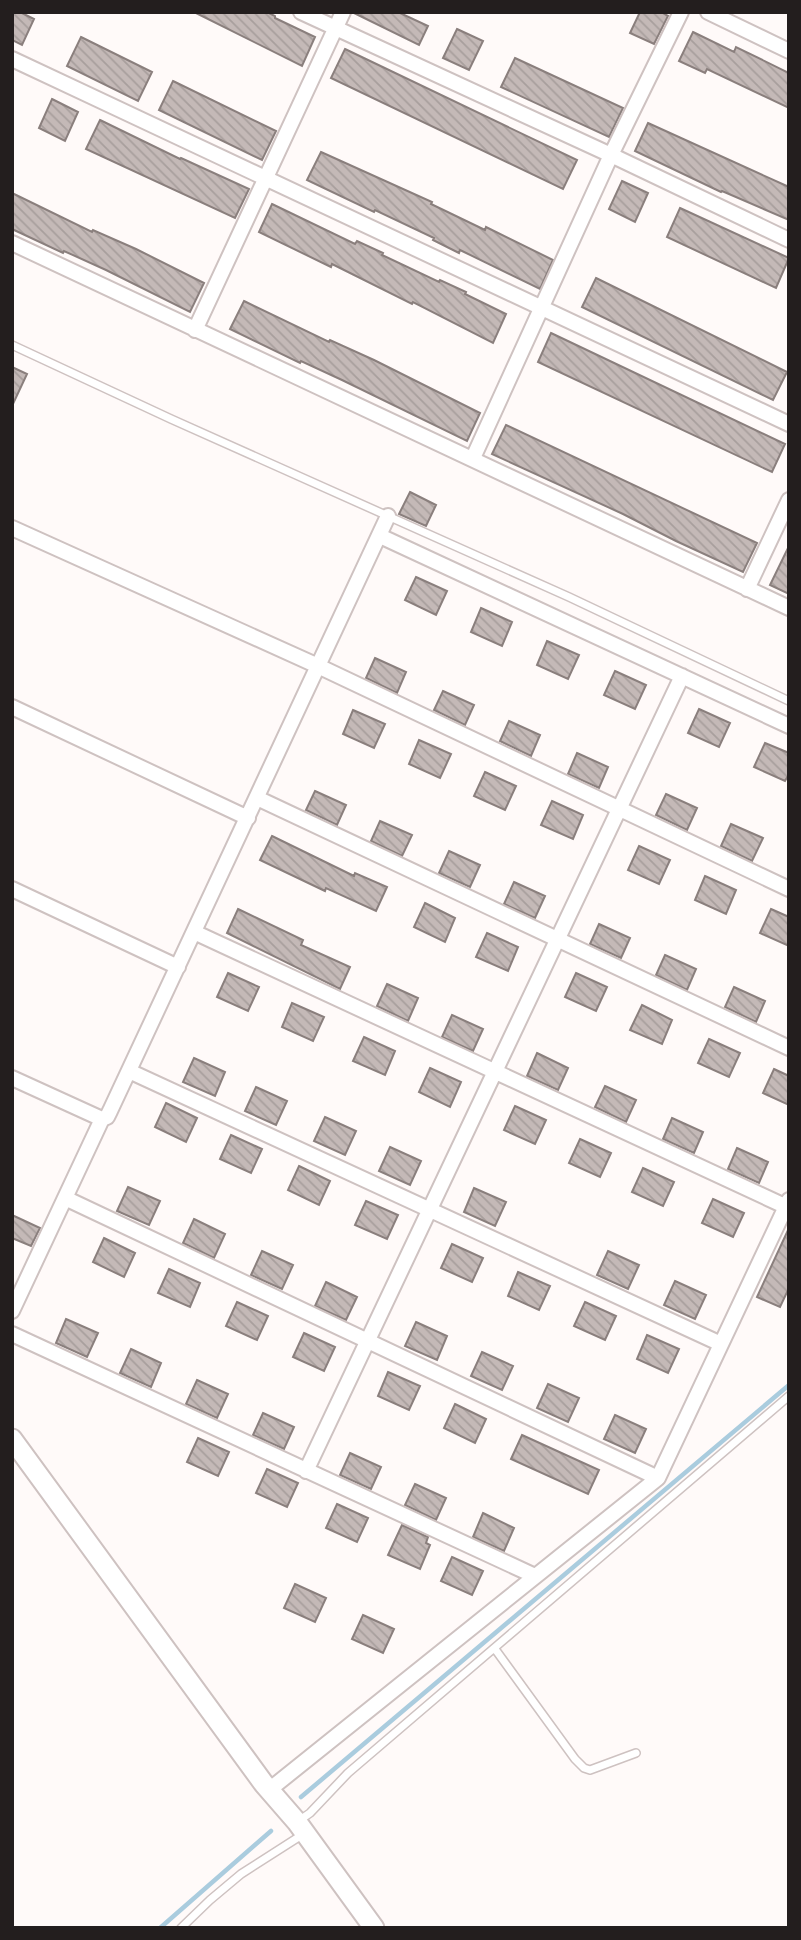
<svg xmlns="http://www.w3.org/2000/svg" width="801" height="1940" font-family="Barlow,sans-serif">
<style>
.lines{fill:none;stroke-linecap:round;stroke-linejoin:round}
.stream{stroke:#aaccde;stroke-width:4.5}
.building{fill:url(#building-back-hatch);stroke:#8a7f7d;stroke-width:2}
.service-casing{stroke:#cec2c1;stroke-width:10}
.minor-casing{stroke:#cec2c1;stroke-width:18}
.secondary-casing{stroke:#cec2c1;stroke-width:23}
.service{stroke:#fff;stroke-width:7}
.minor{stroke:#fff;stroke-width:14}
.secondary{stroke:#fff;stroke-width:19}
</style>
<defs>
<pattern id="building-back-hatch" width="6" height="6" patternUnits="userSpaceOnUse" patternTransform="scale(1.75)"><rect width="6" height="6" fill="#c4b9b7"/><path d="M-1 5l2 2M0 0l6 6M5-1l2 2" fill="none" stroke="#a89f9d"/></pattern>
</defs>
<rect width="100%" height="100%" fill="#fffaf9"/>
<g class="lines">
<path class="stream" d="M301 1797 789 1385
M160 1928 271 1831"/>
</g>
<path class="building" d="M12 12H20L34 19 22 45 12 40Z
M194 12H267L275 16V18L315 37 302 66Z
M352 12H398L428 26 419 45Z
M640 12H661L668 16 654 44 630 33Z
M457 29 483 41 469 70 443 58Z
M693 32 734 52 736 47 789 73V108L707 69 705 73 679 61Z
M81 37 152 72 138 101 67 66Z
M345 49 577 160 563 189 331 78Z
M515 58 623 108 609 137 501 87Z
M173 81 276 131 262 160 159 110Z
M52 99 78 112 65 141 39 128Z
M100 120 180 159 181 158 249 189 235 218 86 149Z
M648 123 789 187V220L722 191 721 192 635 151Z
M321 152 432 202 431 204 485 230 486 227 553 260 540 289 460 250 459 253 433 240 434 238 375 210 374 212 307 180Z
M622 181 648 193 635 222 609 209Z
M12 193 92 232 93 230 136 249 204 283 190 312 106 270 64 251 63 253 12 229Z
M272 204 355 244 357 241 383 253 382 255 439 282 440 280 466 292 465 294 506 314 493 343 413 302 412 304 332 264 331 267 259 232Z
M680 208 789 258 776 288 667 237Z
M596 278 787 372 773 400 582 307Z
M244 301 329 342 330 340 374 360 480 413 467 441 342 380 301 361 300 363 230 329Z
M551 333 785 444 772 472 538 362Z
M12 367 27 374 12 406Z
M506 425 757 543 743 572 676 541 623 514 492 454Z
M410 492 436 505 426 526 399 514Z
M789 546V594L770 585Z
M416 577 447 591 436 615 405 600Z
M481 608 512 622 502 646 471 632Z
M547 641 579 655 568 679 537 665Z
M375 658 406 672 397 693 366 678Z
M615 671 646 685 635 709 604 695Z
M443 691 474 705 465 725 434 710Z
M699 709 730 723 719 747 688 733Z
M353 710 385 724 374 748 343 734Z
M509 721 540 735 531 756 500 741Z
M419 740 451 754 440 778 409 764Z
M765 743 789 753V774L785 781 754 767Z
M577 753 608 767 599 788 568 774Z
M485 772 516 786 505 810 474 796Z
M315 791 346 805 337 825 306 810Z
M666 794 697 808 687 830 656 815Z
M552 801 583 815 573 839 541 825Z
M380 821 412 835 402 856 371 841Z
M731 824 763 838 752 861 721 846Z
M272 836 354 876 355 873 387 887 376 911 326 888 325 891 260 860Z
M639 846 670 860 659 884 628 870Z
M449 851 480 865 470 887 439 873Z
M705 876 736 890 726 914 695 900Z
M514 882 545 896 535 918 504 904Z
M425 903 455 918 445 942 414 927Z
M238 909 303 940 301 945 350 967 340 989 227 933Z
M771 909 789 917V946L760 933Z
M599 924 630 938 621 958 590 944Z
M487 933 518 947 508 971 476 957Z
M665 955 696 969 687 990 656 975Z
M228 973 259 987 248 1011 217 997Z
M576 973 607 987 596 1011 565 997Z
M387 984 418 998 408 1021 377 1006Z
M734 987 765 1001 756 1022 725 1007Z
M292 1003 324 1017 313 1041 282 1027Z
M642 1005 672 1020 662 1044 630 1030Z
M452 1015 483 1029 473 1051 442 1037Z
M364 1037 395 1051 385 1075 353 1061Z
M709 1039 740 1053 729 1077 698 1063Z
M537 1053 568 1068 558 1090 527 1076Z
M194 1058 225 1072 215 1096 183 1082Z
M430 1068 461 1082 450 1107 419 1092Z
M774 1069 789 1076V1105L763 1093Z
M605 1086 636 1100 626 1122 595 1107Z
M256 1087 287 1101 276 1125 245 1111Z
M166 1103 197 1118 186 1142 155 1127Z
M515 1106 546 1120 535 1144 504 1130Z
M325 1117 356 1131 345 1155 314 1141Z
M672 1118 703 1132 694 1153 663 1139Z
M231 1135 262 1149 251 1173 220 1159Z
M580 1139 611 1153 600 1177 569 1163Z
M390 1147 421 1161 410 1185 379 1171Z
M737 1148 768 1162 759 1183 728 1169Z
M299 1166 330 1181 319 1205 288 1190Z
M643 1168 674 1182 663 1206 632 1192Z
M128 1187 160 1201 149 1225 117 1211Z
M474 1188 506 1202 495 1226 464 1212Z
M713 1199 744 1213 733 1237 702 1223Z
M366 1201 398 1215 387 1239 355 1225Z
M12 1215 40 1228 31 1246 12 1238Z
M194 1219 225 1234 214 1258 183 1243Z
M789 1228V1288L780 1307 757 1297Z
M104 1238 135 1253 124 1277 93 1262Z
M452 1244 483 1258 472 1282 441 1268Z
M262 1251 293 1265 282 1289 251 1275Z
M608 1251 639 1265 628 1289 597 1275Z
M169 1269 200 1283 190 1307 158 1293Z
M518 1272 550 1286 539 1310 508 1296Z
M675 1281 706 1295 695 1319 664 1305Z
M326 1282 357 1297 346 1320 315 1306Z
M237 1302 268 1316 257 1340 226 1326Z
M585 1302 616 1316 605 1340 574 1326Z
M66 1319 98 1333 87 1357 56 1343Z
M416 1322 447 1336 437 1360 405 1346Z
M304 1333 335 1347 324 1371 293 1357Z
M647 1335 679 1349 668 1373 637 1359Z
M131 1349 161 1363 151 1387 120 1373Z
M482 1352 513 1366 502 1390 471 1376Z
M388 1372 420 1386 409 1410 378 1396Z
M197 1380 228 1394 217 1418 186 1404Z
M548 1384 579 1398 568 1422 537 1408Z
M455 1404 486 1419 475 1443 444 1428Z
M263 1413 294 1427 284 1449 253 1435Z
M615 1415 646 1429 635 1453 604 1439Z
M522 1435 599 1470 588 1494 511 1459Z
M198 1438 229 1452 218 1476 187 1462Z
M350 1453 381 1467 371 1489 340 1475Z
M267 1469 298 1483 287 1507 256 1493Z
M415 1484 446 1498 436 1520 405 1505Z
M337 1504 368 1518 357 1542 326 1528Z
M483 1513 514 1528 504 1551 473 1537Z
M402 1525 428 1537 426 1543 430 1545 420 1569 388 1555Z
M452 1557 483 1571 472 1595 441 1581Z
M295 1584 326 1598 315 1622 284 1608Z
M363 1615 394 1629 383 1653 352 1639Z"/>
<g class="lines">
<defs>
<path id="service" d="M12 345 171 419 569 597 789 701
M495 1649 575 1759 584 1768 590 1770 636 1753
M297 1822 310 1813 348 1773 789 1396
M181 1928 210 1900 241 1874 305 1833"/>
<path id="minor" d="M301 12 611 155 789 240
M708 12 789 51
M12 59C271 181 531 301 789 424
M12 243 789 608
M195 330 343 12
M473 458 611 155 681 12
M12 528 318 666 789 889
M380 536 789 726
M747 589 789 500
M12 707 248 818
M257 798 789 1048
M12 889 178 967
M194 932 789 1208
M129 1071 721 1344
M12 1078 102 1119
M65 1198 658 1478
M12 1311 102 1119 107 1117 110 1111 388 516
M12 1334 535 1576
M306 1471 682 676
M269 1790 658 1478 789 1200"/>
<path id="secondary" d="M12 1439 264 1784 297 1822 374 1928"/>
</defs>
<use href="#service" class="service-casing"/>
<use href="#minor" class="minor-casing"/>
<use href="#secondary" class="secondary-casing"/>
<use href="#service" class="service"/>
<use href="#minor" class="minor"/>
<use href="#secondary" class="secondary"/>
</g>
<rect width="801" height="1940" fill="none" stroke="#231e1e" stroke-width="28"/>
</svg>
